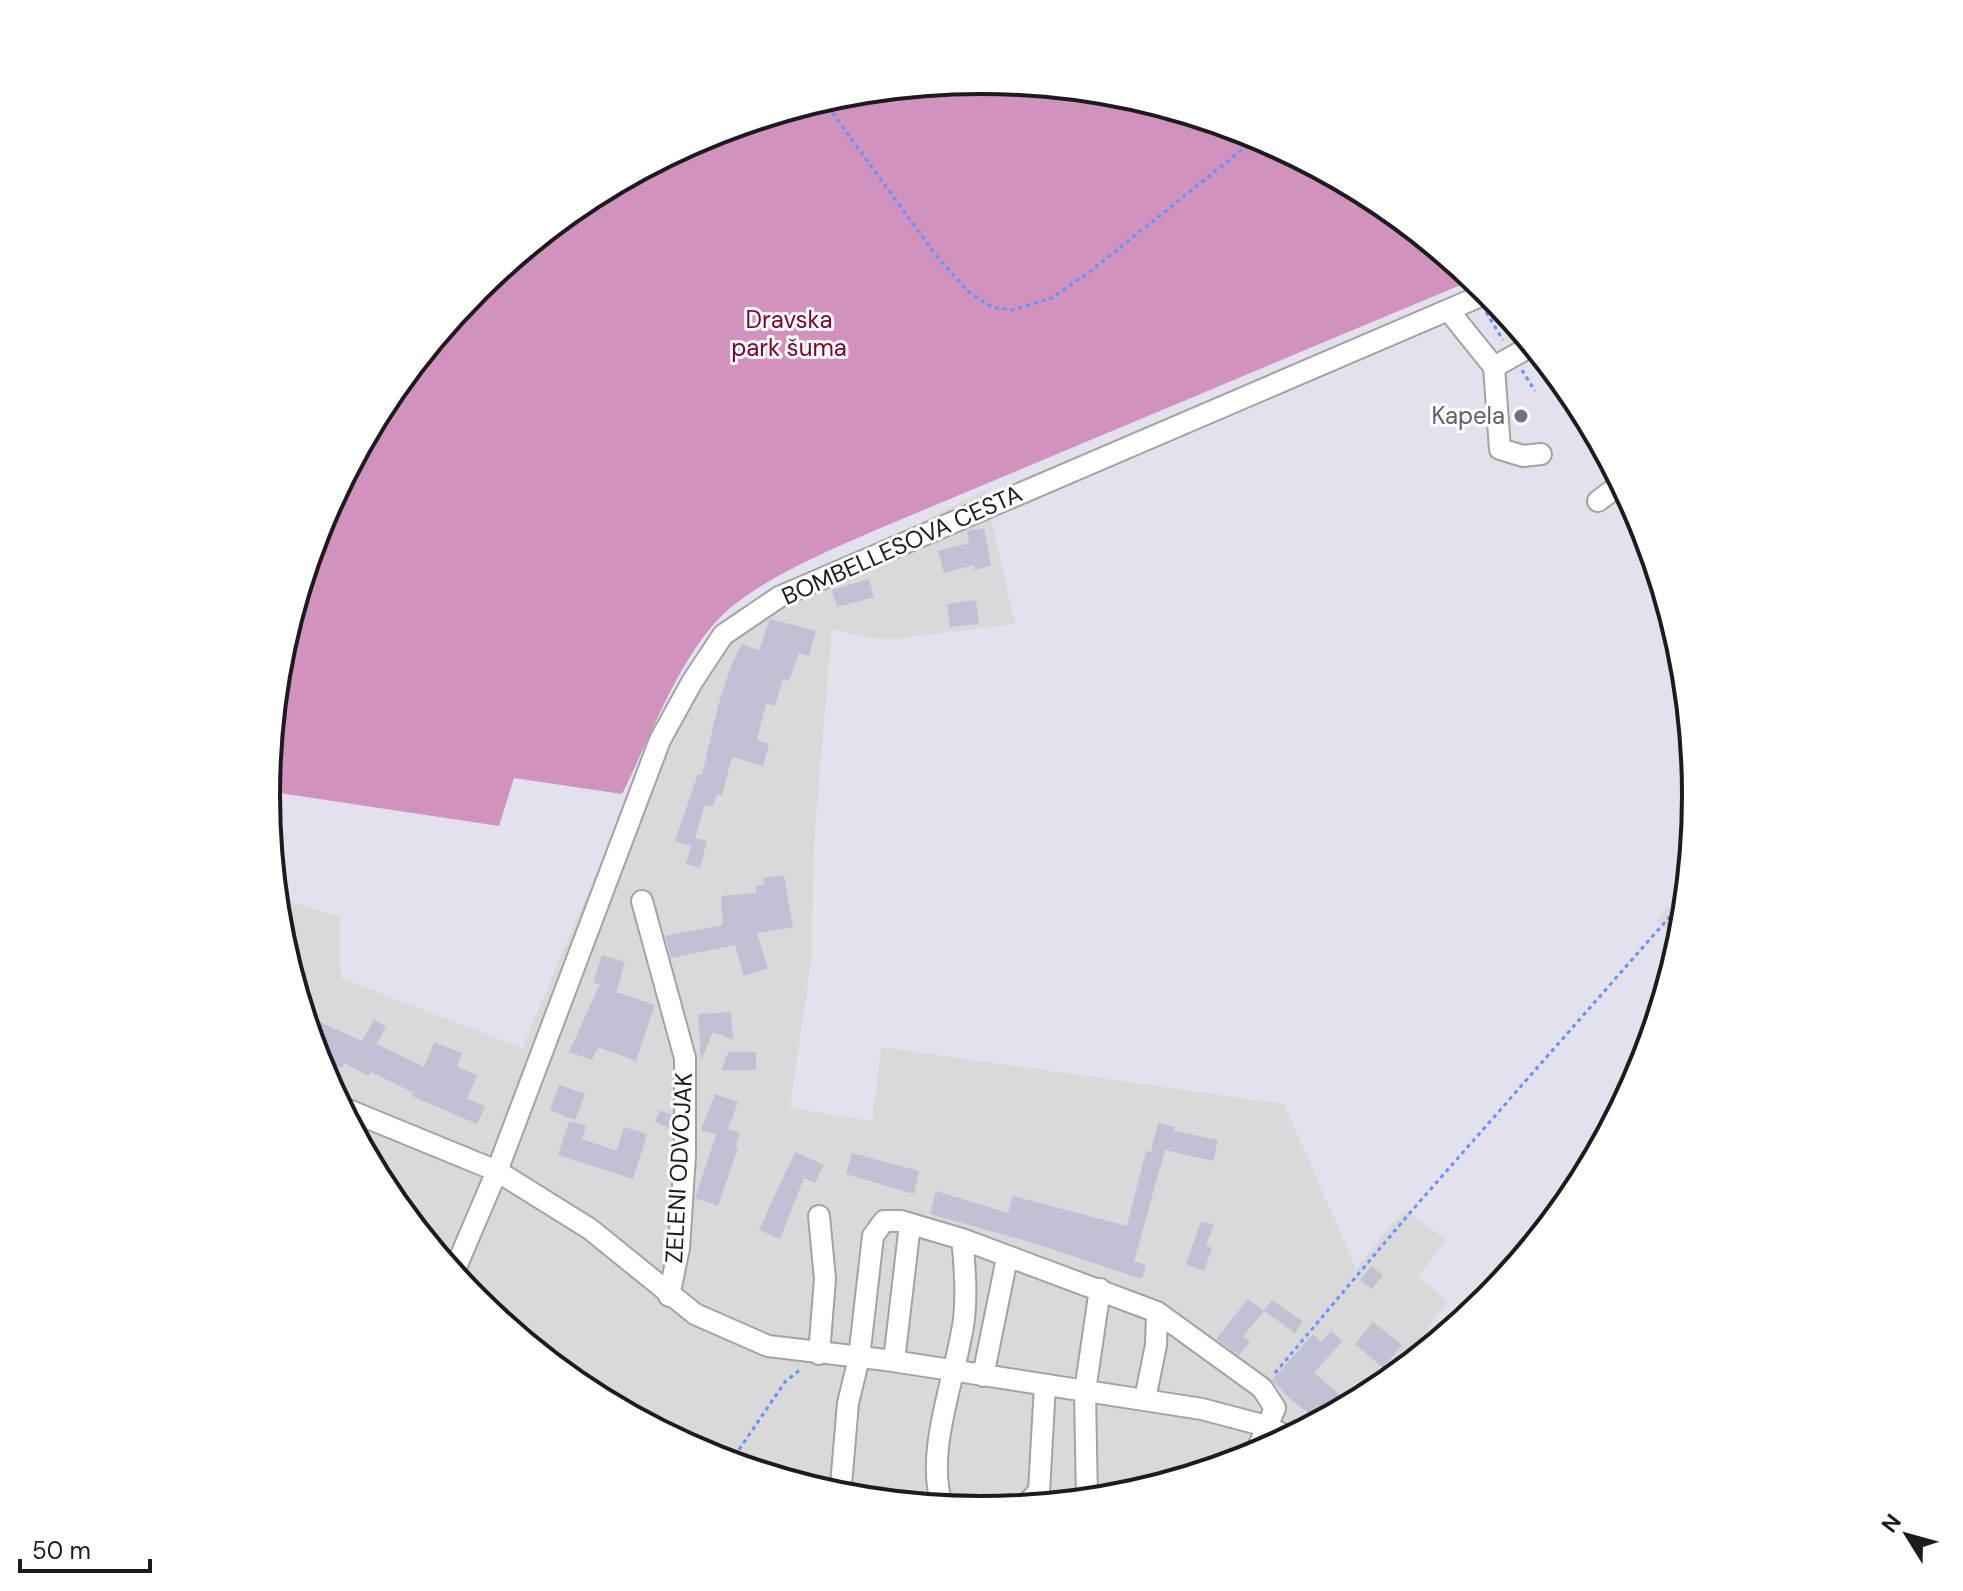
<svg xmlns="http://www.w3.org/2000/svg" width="1963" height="1591" font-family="'DM Sans',sans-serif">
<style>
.residential{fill:#d9d9da}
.forest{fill:#d193be}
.building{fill:#c1c1d5}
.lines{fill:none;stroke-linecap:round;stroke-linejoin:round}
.minor-casing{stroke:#a3a3a3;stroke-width:24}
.path{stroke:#6192ff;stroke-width:3;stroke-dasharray:4 4;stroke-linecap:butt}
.minor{stroke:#fff;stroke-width:20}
.worship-dot{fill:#6b7280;stroke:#fff;stroke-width:3}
.labels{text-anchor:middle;stroke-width:6;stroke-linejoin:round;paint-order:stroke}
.park-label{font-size:24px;fill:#80042d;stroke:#fff}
.worship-label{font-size:24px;fill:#5b616d;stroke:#fff;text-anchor:end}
.street-label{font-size:24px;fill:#1c1c1c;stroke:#fff}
.rim{fill:none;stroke:#1c1c1c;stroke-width:4}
</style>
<rect width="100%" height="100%" fill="#e4e1ee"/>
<path class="residential" d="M985 490 1015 624 897 639 866 638 832 629 814 843 812 955 790 1108 872 1121 881 1047 1284 1104 1356 1268 1405 1209 1446 1240 1419 1276 1448 1301 1428 1328 1442 1339 1379 1391 1255 1457 1121 1497 981 1511 841 1497 707 1456 584 1390 475 1301 386 1193 320 1069 280 935 276 897 340 917 341 978 522 1048 612 836 660 739 735 616Z
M1688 883 1683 936 1681 942 1656 921Z"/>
<path class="forest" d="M982 80 1122 94 1256 135 1379 201 1475 279 871 532C822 554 772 574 730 608 681 650 651 737 622 794L514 778 499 826 266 791 280 655 321 521 387 398 476 289 584 200 708 134 842 94Z"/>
<path class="building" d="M984 528 991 566 974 570V565L944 573 938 551 969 543 967 531Z
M869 579 874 597 837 607 832 590Z
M976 600 979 624 950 627 947 604Z
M770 619 816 631 809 656 799 653 789 681 783 679 775 706 766 703 757 740 769 744 763 766 732 757 722 795 717 794 712 807 705 805 695 838 707 841 700 868 686 864 691 846 675 841 698 774 702 775 718 706 732 663 742 644 759 650Z
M784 875 793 927 757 933 768 968 744 976 735 945 671 958 665 936 723 925 721 896 756 893V886L764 885 763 878Z
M602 955 625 962 616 992 655 1005 636 1061 598 1047 592 1060 569 1052 600 984 593 983Z
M731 1012 733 1040 713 1032 701 1061 698 1014Z
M304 1015 362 1041 374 1020 386 1027 377 1044 424 1067 434 1042 462 1053 457 1067 477 1075 467 1099 485 1106 477 1124 412 1096 414 1093 371 1072 369 1076 344 1063 342 1068 324 1060 326 1057 315 1052Z
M728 1052H756V1070H722Z
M559 1085 585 1094 575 1120 550 1110Z
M715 1094 738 1102 728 1129 740 1132 735 1147 738 1148 718 1206 695 1198 716 1135 701 1130Z
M660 1110 672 1115V1129L655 1122Z
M569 1121 586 1126 582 1139 617 1151 624 1127 647 1134 633 1179 558 1155Z
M1158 1123 1175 1127 1174 1131 1218 1140 1213 1161 1165 1150 1134 1261 1146 1265 1142 1279 1040 1245 930 1214 936 1191 1008 1213 1013 1196 1127 1226 1146 1151 1151 1152Z
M795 1152 824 1165 815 1183 804 1178 780 1239 759 1230Z
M852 1153 919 1171 914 1194 846 1174Z
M1201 1221 1214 1225 1206 1245 1212 1248 1204 1271 1186 1264Z
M1371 1266 1383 1275 1372 1289 1360 1280Z
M1248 1299 1264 1311 1243 1336 1250 1342 1239 1355 1216 1339Z
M1272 1300 1303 1322 1295 1333 1264 1311Z
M1373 1322 1402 1345 1383 1368 1355 1344Z
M1331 1331 1342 1341 1314 1373 1352 1405 1320 1422 1289 1398 1272 1380 1313 1334 1321 1342Z
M1381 1370 1393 1379 1358 1402 1356 1400Z"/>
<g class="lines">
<defs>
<path id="minor" d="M1449 311 1494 367 1533 345
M1494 367 1500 449 1523 456 1541 454
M1598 501 1622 483
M642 901 685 1058V1155L679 1248 669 1296
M341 1107 497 1171 590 1229 695 1314 768 1346 886 1360 1202 1409 1266 1426 1290 1438
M962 1239 1157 1312 1262 1388 1275 1408 1254 1457
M453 1274 497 1171 660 740 692 682 723 635 779 597 1490 292
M819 1354 825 1279 819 1216
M894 1361 910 1224
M983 1376 1007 1258
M1145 1399 1156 1345 1157 1312
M840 1497 848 1403 859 1358 873 1236 884 1221H901L962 1239C965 1266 967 1293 964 1319 957 1375 923 1454 943 1507
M1087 1501 1085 1391 1100 1289
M1024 1507 1039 1491 1045 1385"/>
</defs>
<use href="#minor" class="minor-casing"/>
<path class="path" d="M823 100 935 254 967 291 992 307 1012 310 1052 298 1092 270 1259 136
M1486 312 1503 340
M1522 370 1535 391
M1275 1373 1408 1215 1687 897
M730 1463 785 1382 802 1368"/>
<use href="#minor" class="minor"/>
</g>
<circle class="worship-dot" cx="1521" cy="416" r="8"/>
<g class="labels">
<g class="park-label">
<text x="789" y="328">Dravska<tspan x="789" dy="28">park šuma</tspan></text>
</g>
<g class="worship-label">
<text x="1505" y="424">Kapela</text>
</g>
<g class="street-label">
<text transform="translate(902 545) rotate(-24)" y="8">BOMBELLESOVA CESTA</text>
<text transform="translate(679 1168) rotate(-87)" y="8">ZELENI ODVOJAK</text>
</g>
</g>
<path d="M0 0H1963V1591H0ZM280 795a701 701 0 1 1 1402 0a701 701 0 1 1-1402 0Z" fill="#fff" fill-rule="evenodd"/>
<path class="rim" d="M280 795a701 701 0 1 1 1402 0a701 701 0 1 1-1402 0Z"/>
<g transform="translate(1907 1535) rotate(307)" stroke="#ffffff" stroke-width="6" paint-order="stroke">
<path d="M0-6L14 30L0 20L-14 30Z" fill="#1c1c1c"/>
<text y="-12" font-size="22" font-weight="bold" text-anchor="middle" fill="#1c1c1c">N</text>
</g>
<path d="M20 1559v12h130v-12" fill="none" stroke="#1c1c1c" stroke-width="4"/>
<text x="32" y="1559" font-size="24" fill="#1c1c1c" stroke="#ffffff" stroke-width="6" paint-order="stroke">50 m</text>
</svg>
